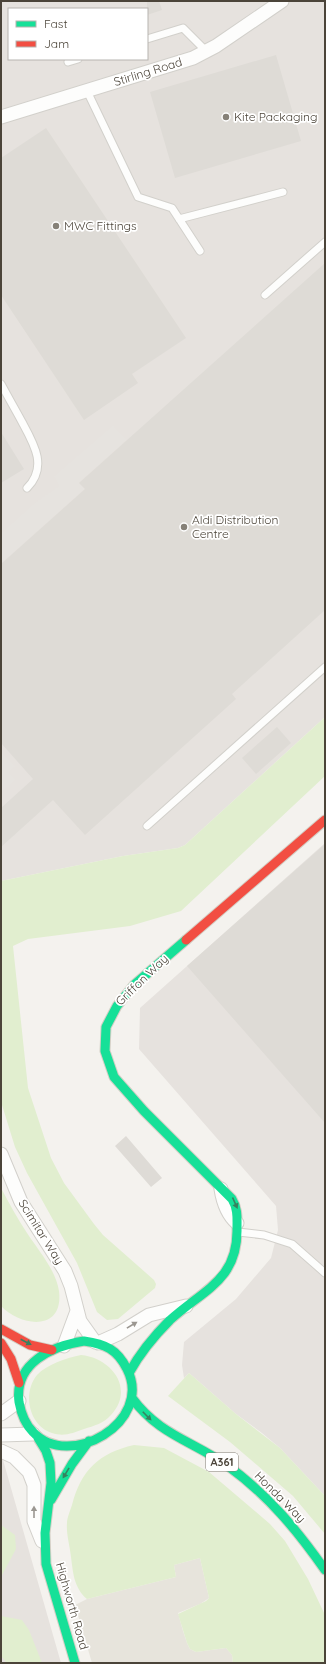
<svg xmlns="http://www.w3.org/2000/svg" width="326" height="1664" font-family="Quicksand,sans-serif">
<style>
.residential{fill:#e7e4dc}
.industrial{fill:#e6e2de;fill-rule:evenodd}
.green{fill:#e1eecf}
.parking{fill:#e6e3df}
.building{fill:#dedbd6}
.lines{fill:none;stroke-linecap:round;stroke-linejoin:round}
.lane-casing{stroke:#d2d0cb;stroke-width:9}
.street-casing{stroke:#d2d0cb;stroke-width:15}
.fast-casing{stroke:#d3cfc5;stroke-width:11}
.jam-casing{stroke:#d3cfc5;stroke-width:11}
.lane{stroke:#fdfdfc;stroke-width:7}
.street{stroke:#fdfdfc;stroke-width:13}
.fast{stroke:#16e098;stroke-width:9}
.jam{stroke:#f24e42;stroke-width:9}
.oneway{fill:#36825f}
.oneway2{fill:#9b9791}
.poi-dot{fill:#868178;stroke:#fff;stroke-width:1.5}
.labels{text-anchor:middle;stroke-width:3.5;stroke-linejoin:round;paint-order:stroke}
.shield{fill:#fff;stroke:#817c74;stroke-width:1}
.shield-label{font-size:11px;font-weight:bold;fill:#4b4439}
.street-label{font-size:12px;fill:#4b4439;stroke:#fff}
.poi-label{font-size:12px;fill:#4b4439;stroke:#fff;text-anchor:start}
</style>
<rect width="100%" height="100%" fill="#f4f2ee"/>
<path class="residential" d="M200 1558 209 1598 200 1604 178 1613 183 1631 187 1643 190 1649 196 1652 226 1648 232 1655 233 1663H92L75 1605 87 1599 176 1577 174 1565Z"/>
<path class="industrial" d="M1 1H325V717L185 845 178 848 123 856 1 881ZM9 9H147V59H9Z
M325 843V1496L280 1448 262 1433 236 1414 189 1373 184 1378 182 1365 184 1342 236 1299 271 1258 278 1230 276 1206 139 1049 140 1008Z
M1 1453 61 1663H1Z"/>
<path class="green" d="M325 717V776L181 911 130 926 28 939 13 946 28 1088 51 1158 64 1183 94 1224 103 1235 154 1280 156 1284 155 1288 118 1319 107 1320 97 1312 77 1263 27 1173 15 1147 2 1105 1 881 123 856 178 848 185 845Z
M1 1188C9 1203 17 1218 27 1233 38 1250 56 1270 59 1291 64 1332 21 1327 1 1306Z
M81 1355C112 1358 135 1389 111 1415 104 1423 94 1426 84 1429 73 1433 64 1437 52 1433 29 1426 22 1393 37 1375 47 1364 67 1358 81 1355Z
M189 1373 236 1414 280 1448 325 1496V1534L293 1496 230 1442 168 1396Z
M134 1445 164 1448 209 1472 270 1524 285 1541 308 1579 325 1615V1663H233L232 1655 226 1648 196 1652 190 1649 187 1643 178 1614 206 1601 209 1598 200 1558 174 1565 176 1577 87 1599C74 1588 73 1573 71 1557 70 1546 66 1534 67 1523 67 1518 70 1511 72 1505 81 1470 99 1453 134 1445Z
M1 1525 15 1535 16 1549 1 1577Z
M1 1616 22 1620 29 1630 42 1663H7L1 1656Z"/>
<path class="parking" d="M113 425 127 440 79 483 85 489 1 564V533L32 505 59 486 54 476Z
M1 751 15 766 9 773 16 780 1 793Z"/>
<path class="building" d="M147 1H159L162 10 147 15Z
M276 55 301 141 175 178 150 92Z
M46 128 186 338 132 374 138 383 84 420 1 295V158Z
M325 263V610L232 694 236 699 85 835 53 800 1 847V808L33 779 1 743V564L85 489 79 483Z
M1 432 24 469 1 483Z
M277 727 291 743 256 774 242 758Z
M325 844V1123L187 966Z
M126 1136 162 1178 151 1187 115 1146Z"/>
<g class="lines">
<defs>
<path id="lane" d="M147 39 183 28 207 52
M68 62 78 59
M87 91 138 197 172 208 200 251
M179 219 283 192
M265 295 325 242
M1 384C8 397 15 409 22 422 34 444 48 467 27 488
M147 826 325 667
M238 1232 264 1235 292 1244 325 1273"/>
<path id="street" d="M1 117 193 58 216 46 282 1
M1 1154 21 1202 65 1271 71 1286 80 1321 95 1342
M221 1189C223 1202 227 1214 237 1223
M98 1343 118 1334 149 1315 186 1306
M64 1346 77 1311
M1 1414 19 1401
M1 1435 33 1434
M1 1451 14 1457 29 1472 34 1485V1521L42 1541"/>
<path id="fast" d="M84 1341C105 1344 117 1349 127 1369 154 1422 69 1471 33 1432 25 1424 21 1413 19 1402 14 1363 52 1346 84 1341Z
M129 1373C140 1353 154 1336 170 1320 203 1290 238 1280 237 1229 237 1218 238 1209 232 1199L144 1111 114 1077 105 1051 106 1027 117 1006 134 985 186 940
M132 1398C159 1435 193 1441 228 1466 268 1495 297 1530 325 1570
M38 1438 46 1451 50 1463 51 1483 45 1533 46 1564 75 1663
M51 1500 72 1464 89 1441"/>
<path id="jam" d="M186 940 325 820
M1 1329 30 1345 52 1350
M1 1343 11 1359 19 1383"/>
</defs>
<use href="#lane" class="lane-casing"/>
<use href="#street" class="street-casing"/>
<use href="#fast" class="fast-casing"/>
<use href="#jam" class="jam-casing"/>
<use href="#lane" class="lane"/>
<use href="#street" class="street"/>
<use href="#fast" class="fast"/>
<use href="#jam" class="jam"/>
</g>
<defs><path id="oneway-solid" d="M-6-.8H1V-3.2L6.5 0L1 3.2V.8H-6Z"/></defs>
<g class="oneway">
<use href="#oneway-solid" transform="translate(235 1203) rotate(66)"/>
<use href="#oneway-solid" transform="translate(26 1342) rotate(27)"/>
<use href="#oneway-solid" transform="translate(147 1416) rotate(45)"/>
<use href="#oneway-solid" transform="translate(66 1473) rotate(121)"/>
</g>
<g class="oneway2">
<use href="#oneway-solid" transform="translate(132 1325) rotate(-31)"/>
<use href="#oneway-solid" transform="translate(34 1512) rotate(-90)"/>
</g>
<g class="poi-dot">
<circle cx="226" cy="117" r="4"/>
<circle cx="56" cy="226" r="4"/>
<circle cx="184" cy="527" r="4"/>
</g>
<g class="labels">
<rect class="shield" x="206" y="1453" width="32" height="18" rx="3"/>
<g class="shield-label">
<text x="222" y="1466">A361</text>
</g>
<g class="street-label">
<text transform="translate(148 72) rotate(-17)" y="4">Stirling Road</text>
<text transform="translate(142 980) rotate(-44)" y="4">Griffon Way</text>
<text transform="translate(41 1232) rotate(58)" y="4">Scimitar Way</text>
<text transform="translate(280 1497) rotate(45)" y="4">Honda Way</text>
<text transform="translate(72 1606) rotate(74)" y="4">Highworth Road</text>
</g>
<g class="poi-label">
<text x="234" y="121">Kite Packaging</text>
<text x="64" y="230">MWC Fittings</text>
<text x="192" y="524">Aldi Distribution<tspan x="192" dy="14">Centre</tspan></text>
</g>
</g>
<rect width="326" height="1664" fill="none" stroke="#4b4439" stroke-width="4"/>
<rect x="8" y="8" width="140" height="52" fill="#ffffff" stroke="#b7b4b0"/>
<rect x="16" y="21" width="20" height="6" fill="#16e098" stroke="#b7b4b0"/>
<text x="44" y="28" font-size="12" fill="#4b4439">Fast</text>
<rect x="16" y="41" width="20" height="6" fill="#f24e42" stroke="#b7b4b0"/>
<text x="44" y="48" font-size="12" fill="#4b4439">Jam</text>
</svg>
